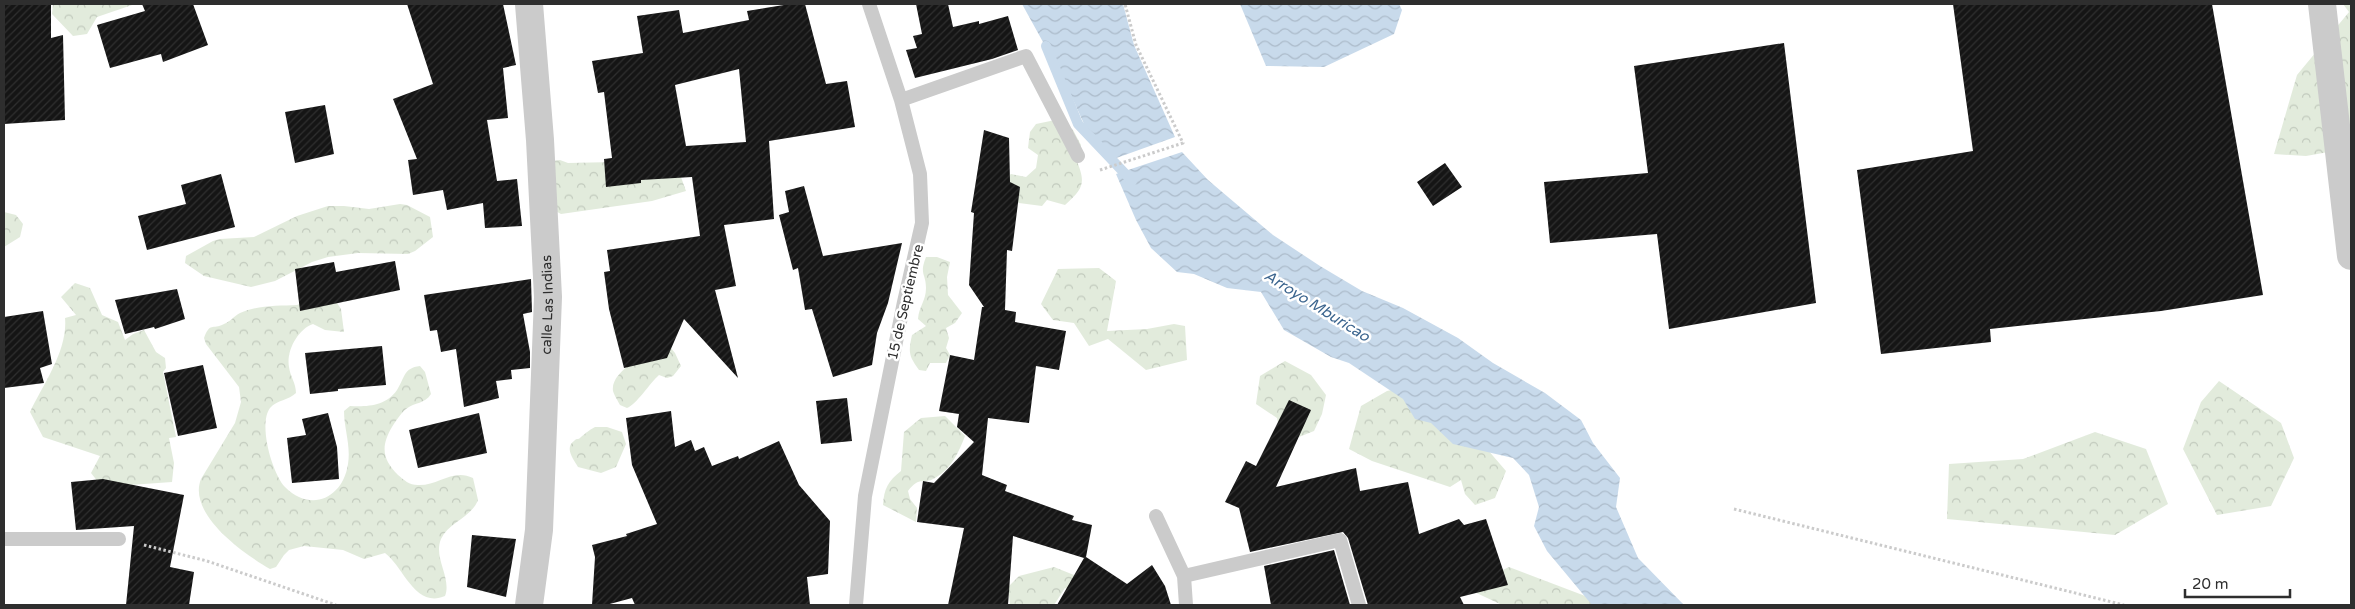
<svg xmlns="http://www.w3.org/2000/svg" width="2355" height="609" font-family="'Varela Round',sans-serif">
<style>
.forest{fill:url(#forest-crowns)}
.water{fill:url(#water-waves)}
.lines{fill:none;stroke-linecap:round;stroke-linejoin:round}
.stream{stroke:#c8daeb;stroke-width:10}
.building{fill:url(#building-hatch);fill-rule:evenodd}
.path{stroke:#cbcbcb;stroke-width:3;stroke-dasharray:2.5 2.5;stroke-linecap:butt}
.service{stroke:#cbcbcb;stroke-width:14}
.minor{stroke:#cbcbcb;stroke-width:28}
.labels{text-anchor:middle;stroke-width:5;stroke-linejoin:round;paint-order:stroke}
.street-label{font-size:14px;fill:#2e2e2e;stroke:#fff}
.water-label{font-size:15px;font-style:italic;fill:#3d668f;stroke:#fff}
</style>
<defs>
<pattern id="forest-crowns" width="20" height="18" patternUnits="userSpaceOnUse" patternTransform="scale(1.25)"><rect width="20" height="18" fill="#e2ebdc"/><path d="M2 6a3 3 0 1 1 6 0M12 15a3 3 0 1 1 6 0" fill="none" stroke="#c2cabd"/></pattern>
<pattern id="water-waves" width="16" height="10" patternUnits="userSpaceOnUse" patternTransform="scale(1.25)"><rect width="16" height="10" fill="#c8daeb"/><path d="M0 5q4-4 8 0t8 0" fill="none" stroke="#acbbca"/></pattern>
<pattern id="building-hatch" width="6" height="6" patternUnits="userSpaceOnUse" patternTransform="scale(1.25)"><rect width="6" height="6" fill="#151515"/><path d="M-1 1l2-2M0 6l6-6M5 7l2-2" fill="none" stroke="#2f2f2f"/></pattern>
</defs>
<rect width="100%" height="100%" fill="#fff"/>
<path class="forest" d="M53 4H135L97 17 87 34 73 36 52 14Z
M2343 4H2351V148L2306 156 2274 154 2297 75 2349 12Z
M1060 119 1073 130 1081 145 1076 159C1086 183 1084 188 1065 205L1047 200 1042 206 1019 203 998 189 1001 182 1011 174 1026 177 1036 168 1038 155 1028 148 1030 132 1036 124Z
M560 160 568 163 614 162 677 166 686 191 652 201 561 214 546 206 552 161Z
M400 204 407 205 430 217 433 237 415 251 408 254 358 253 328 257 312 262 275 281 251 287 204 276 185 263 186 256 213 241 220 239 254 237 297 216 328 206H344L369 209Z
M4 212 16 215 23 224 20 237 4 247Z
M926 257H937L950 262 947 277 948 295 962 313 955 323 946 328 949 338 946 348 950 355 946 363H930L926 371 919 370C909 356 908 353 912 335L926 326 918 319C919 306 926 301 926 288 926 273 919 275 926 257Z
M1099 268 1116 281 1107 331 1147 329 1174 324 1185 326 1187 360 1146 370 1108 339 1089 346 1074 323 1053 320 1041 304 1058 269Z
M75 283 90 288 102 315 118 322 125 340 133 334 144 330 156 352 165 358 166 368 163 372 176 437 169 438 174 463 172 482 102 487 91 473 100 456 43 437 30 412C44 383 68 350 65 318L76 315 61 297Z
M304 302 337 303 341 309 344 332 325 330 313 324C298 329 286 351 289 367 290 376 296 383 296 393 289 400 277 400 270 408 258 424 272 473 285 487 311 513 343 498 348 464 351 445 344 429 344 411L350 406C367 407 386 406 397 390 405 378 403 368 420 366L425 372 431 394C425 404 415 402 406 409 401 413 395 422 392 427 380 447 383 460 398 475 404 480 409 485 418 485 438 486 453 468 473 478L478 500C471 518 449 522 441 539 433 558 452 578 445 596 415 609 403 566 385 553L364 559 343 550 304 546 289 550 284 555 276 567 270 569C244 554 187 514 201 479L235 423 241 402 239 387 206 344 204 338C210 322 212 330 224 324 230 322 234 316 240 313 257 305 278 306 297 305Z
M666 342 675 353 681 366 673 376 667 378 659 375C650 383 636 405 627 408L620 405C618 401 614 395 613 391 610 370 651 352 666 342Z
M1285 361 1311 375 1326 395 1322 414 1314 431 1299 437 1278 423 1277 418 1256 404 1260 376Z
M2219 381 2281 423 2294 458 2271 506 2217 515 2183 449 2201 402Z
M1414 385 1456 413 1506 471 1495 498 1475 505 1465 494 1461 480 1450 487 1372 461 1349 449 1361 406 1387 391Z
M945 416 965 436C959 452 951 469 935 478 924 485 920 475 908 491L910 499 917 508 916 522 883 505C884 489 888 481 901 471L904 432 921 418Z
M595 427H607L622 432 626 444 616 467 601 473 578 467C574 460 564 448 574 441 578 437 577 441 581 437 586 433 589 430 595 427Z
M2095 432 2146 449 2168 504 2115 535 1947 519 1949 464 2023 459Z
M1054 567 1074 575 1084 588 1074 592 1065 588 1054 605H1010L1008 587 1019 576Z
M1509 567 1601 602 1605 605H1502L1466 588Z"/>
<path class="water" d="M1022 4H1123L1134 45 1175 137 1108 161 1085 126 1064 80Z
M1240 4H1399L1402 10 1394 34 1324 67 1266 66Z
M1182 152 1208 180 1273 235 1320 266 1362 291 1403 308 1458 338 1493 363 1545 393 1581 420 1593 443 1620 478 1616 507 1638 558 1684 605H1592L1547 551 1534 526 1539 507 1529 475 1513 458 1453 444 1431 423 1415 419 1403 399 1349 363 1331 357 1284 330 1261 292 1227 288 1194 274 1177 272 1151 248 1136 220 1116 174Z"/>
<g class="lines">
<path class="stream" d="M1046 46 1078 124 1132 181"/>
</g>
<path class="building" d="M4 4H51V38L63 35 65 120 4 124Z
M142 4H193L208 45 163 62 161 54 110 68 97 25 145 11Z
M407 4H503L516 65 503 68 508 118 487 120 497 181 517 179 522 226 485 228 483 203 447 210 443 190 413 195 408 160 417 159 393 99 433 84Z
M790 4H805L826 84 847 81 855 127 769 141 774 219 724 225 736 286 715 290 738 378 684 319 667 358 624 368 609 309 604 272 610 271 607 250 700 236 692 177 641 180V183L606 187 604 159 612 158 604 92 598 93 592 61 643 53 637 16 679 10 683 33 749 20 747 11ZM739 69 746 142 686 146 675 85Z
M916 4H948L953 27 979 21V24L1008 16 1018 50 992 59 915 78 906 50 917 48 913 36 922 34Z
M1953 4H2212L2263 295 2161 311 1990 329 1991 342 1881 354 1857 170 1973 151Z
M1784 43 1816 303 1669 329 1657 234 1550 243 1544 182 1648 173 1634 66Z
M325 105 334 154 295 163 285 112Z
M984 130 1009 138 1010 182 1020 187 1012 251 1007 250 1005 310 1016 312 1015 322 1066 331 1059 370 1036 366 1029 423 988 418 982 475 1007 485 1005 491 1074 516 1072 520 1092 525 1086 557 1127 584 1152 565 1165 586 1171 605H1057L1084 558 1013 536 1008 605H948L964 528 917 522 923 481 934 483 974 442 957 427 959 414 939 411 950 355 974 360 982 307H984L969 285 974 213 971 212Z
M1445 163 1462 187 1433 206 1417 182Z
M221 174 235 227 147 250 138 216 186 204 181 185Z
M804 186 823 256 902 243 888 303 877 333 872 365 833 377 812 309 805 310 798 268 793 270 779 215 789 212 785 191Z
M395 261 400 290 300 311 295 269 334 262 336 272Z
M531 279 532 312 523 314 530 352V368L511 370 512 379 496 381 499 398 464 407 456 349 441 352 437 330 430 331 424 295Z
M177 289 185 319 155 329 154 327 125 334 115 300Z
M43 311 52 364 40 368 44 383 4 388V317Z
M382 346 386 385 338 389V391L310 394 305 353Z
M203 365 217 428 178 436 164 373Z
M847 398 852 441 821 444 816 401Z
M1289 400 1311 410 1276 487 1356 468 1360 491 1408 482 1419 534 1459 519 1464 525 1486 519 1508 585 1460 597 1464 605H1368L1348 538 1343 532 1250 552 1239 508 1225 502 1246 461 1256 466Z
M671 411 675 447 691 440 695 451 704 447 712 466 738 456 739 459 779 441 799 485 830 521 828 574 807 577 810 605H635L632 598 606 605H592L595 557 592 545 627 536 626 534 657 524 632 465 626 418Z
M328 413 337 447 339 479 292 483 287 438 306 435 302 419Z
M479 413 487 453 418 468 409 430Z
M103 479 184 495 170 567 194 572 189 605H126L134 526 76 530 71 482Z
M472 535 516 539 506 597 467 587Z
M1334 550 1350 605H1271L1264 566Z"/>
<g class="lines">
<path class="path" d="M1100 170 1183 143 1136 45 1125 4
M1734 509 2124 605
M144 545 207 561 336 605"/>
<path class="service" d="M901 100 1026 56 1078 156
M1156 516 1184 576 1186 605
M4 539H119
M1184 576 1340 540 1359 605
M856 605 865 496 904 302 922 223 920 174 901 100 869 4"/>
<g class="minor">
<path d="M2322 4 2351 256"/>
<path id="s1" d="M529 605 539 530 548 297 540 140 529 4"/>
</g>
</g>
<g class="labels">
<g class="street-label">
<text transform="translate(905 302) rotate(-77)" y="5">15 de Septiembre</text>
<text dy="5" stroke="none"><textPath href="#s1" startOffset="301">calle Las Indias</textPath></text>
</g>
<g class="water-label">
<text transform="translate(1317 306) rotate(32)" y="5">Arroyo Mburicao</text>
</g>
</g>
<rect width="2355" height="609" fill="none" stroke="#2e2e2e" stroke-width="10"/>
<path d="M2185 589v8h105v-8" fill="none" stroke="#2e2e2e" stroke-width="2.5"/>
<text x="2192" y="589" font-size="15" fill="#2e2e2e" stroke="#ffffff" stroke-width="4" paint-order="stroke">20 m</text>
</svg>
